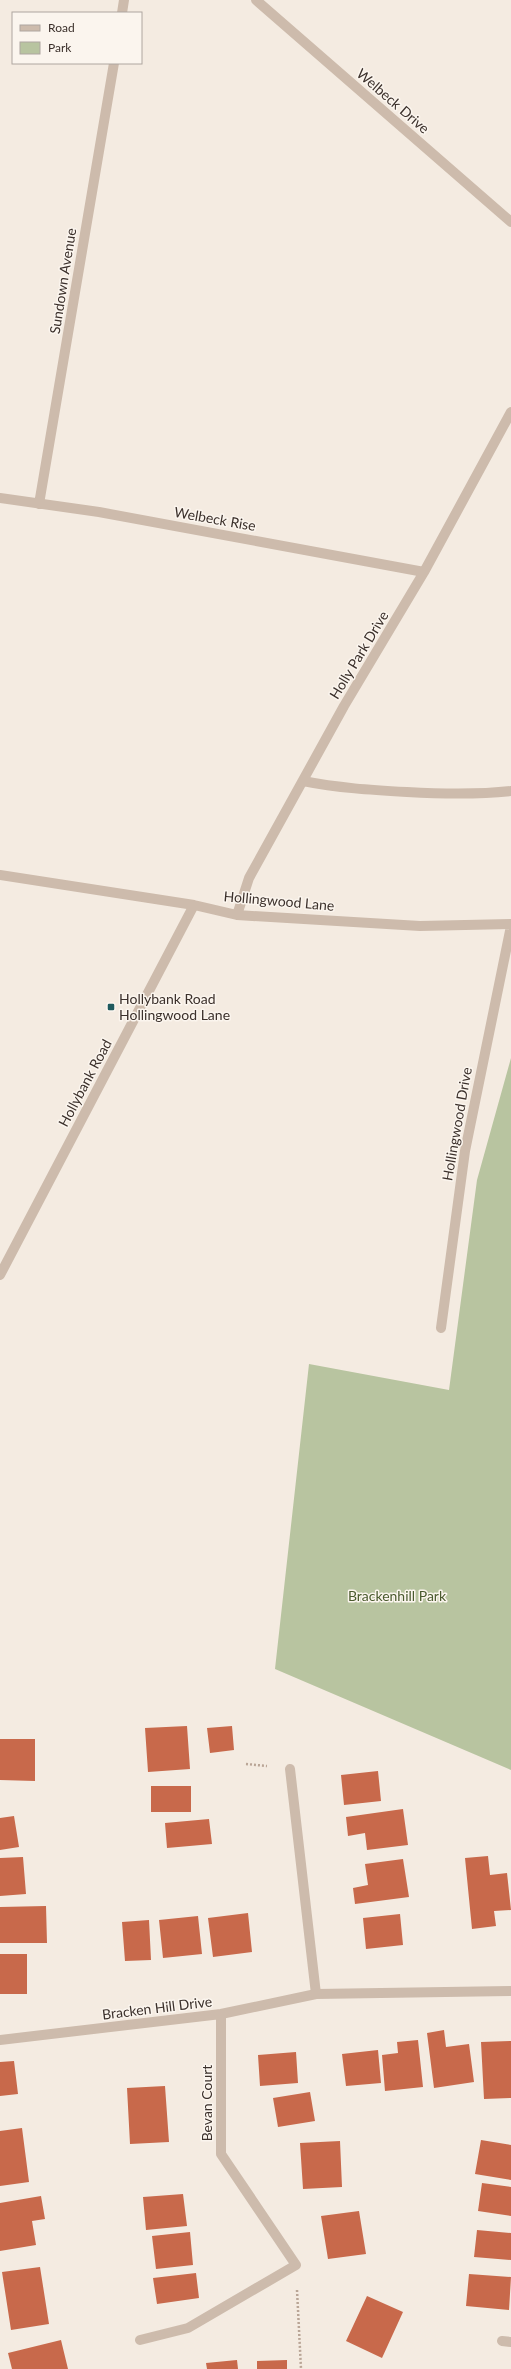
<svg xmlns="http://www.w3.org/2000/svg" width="511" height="2369" font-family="Lato,sans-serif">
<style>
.green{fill:#b8c4a0}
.building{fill:#c8694b}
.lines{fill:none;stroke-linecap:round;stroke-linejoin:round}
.path{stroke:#b9a596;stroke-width:2.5;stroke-dasharray:2 2;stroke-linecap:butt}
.minor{stroke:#cdbbac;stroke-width:10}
.poi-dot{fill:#1f5a5e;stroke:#fbf5ee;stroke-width:1.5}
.labels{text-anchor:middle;stroke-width:3;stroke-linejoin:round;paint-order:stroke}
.street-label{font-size:14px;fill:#3b302b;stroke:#fbf5ee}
.poi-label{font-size:14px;fill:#3b302b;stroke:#fbf5ee;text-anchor:start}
.park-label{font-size:14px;fill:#4a5a2e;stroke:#fbf5ee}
</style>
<rect width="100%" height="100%" fill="#f4ebe1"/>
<path class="green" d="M511 1058V1770L275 1669 309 1364 449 1390 477 1180Z"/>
<path class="building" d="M187 1726 190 1769 148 1772 145 1728Z
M232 1726 234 1750 210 1753 207 1728Z
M0 1739H35V1781L0 1780Z
M378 1771 381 1801 344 1805 341 1775Z
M151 1786H191V1812H151Z
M403 1809 408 1845 367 1850 365 1833 348 1836 346 1817Z
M14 1816 19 1847 0 1850V1818Z
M209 1819 212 1844 167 1848 165 1823Z
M488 1856 490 1875 507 1873 511 1910 494 1911 496 1926 472 1929 465 1858Z
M23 1857 26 1894 0 1896V1858Z
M403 1859 409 1897 355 1904 353 1888 368 1885 365 1864Z
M46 1906 47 1943H0V1907Z
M248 1913 252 1952 213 1957 208 1918Z
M400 1914 403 1945 366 1949 363 1918Z
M198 1916 202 1954 163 1958 159 1920Z
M149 1920 151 1960 125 1961 122 1922Z
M0 1954H27V1994H0Z
M444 2030 446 2047 469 2044 474 2082 434 2088 427 2033Z
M418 2040 423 2087 385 2091 382 2055 398 2053 397 2042Z
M511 2041V2098L484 2099 481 2042Z
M378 2050 381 2083 346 2086 342 2054Z
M296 2052 298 2083 260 2086 258 2055Z
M14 2061 18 2094 0 2096V2062Z
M165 2086 169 2142 130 2144 127 2088Z
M310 2092 315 2121 278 2127 273 2098Z
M22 2128 29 2182 0 2186V2131Z
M481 2140 511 2145V2180L475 2174Z
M340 2141 342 2187 303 2189 300 2143Z
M482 2183 511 2187V2216L478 2211Z
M183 2194 187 2226 146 2230 143 2197Z
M41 2196 45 2219 32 2221 36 2245 0 2251V2203Z
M359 2211 366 2254 328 2259 321 2216Z
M477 2230 511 2233V2260L474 2257Z
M190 2232 193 2265 156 2269 152 2236Z
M40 2267 49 2324 11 2330 2 2272Z
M196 2273 199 2298 157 2304 153 2278Z
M469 2274 511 2277 509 2310 466 2306Z
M367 2296 403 2312 382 2358 346 2341Z
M61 2340 68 2369H12L8 2353Z
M237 2360 238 2369H207L206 2363Z
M287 2360V2369H257V2361Z"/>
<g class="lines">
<path class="path" d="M246 1764 267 1766
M297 2290 301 2369"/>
<path class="minor" d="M256 0 511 222
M122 13 124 0
M0 498 99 512 424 572
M39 504 114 63
M303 781C338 788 371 790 407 792 442 794 476 795 511 791
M0 875 194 905 237 915 420 926 511 924
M237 915 249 878 344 706 424 572 511 412
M0 1275 194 905
M441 1328 465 1151 511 926
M316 1994 511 1991
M0 2040 221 2014 316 1994 290 1769
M140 2340 188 2328 296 2265 221 2154V2014
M502 2341 511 2342"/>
</g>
<rect class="poi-dot" x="107" y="1003" width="8" height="8" rx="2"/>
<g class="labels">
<g class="street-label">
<text transform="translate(393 101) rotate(41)" y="5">Welbeck Drive</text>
<text transform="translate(63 281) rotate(-81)" y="5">Sundown Avenue</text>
<text transform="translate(215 519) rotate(10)" y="5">Welbeck Rise</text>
<text transform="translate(359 655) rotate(-59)" y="5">Holly Park Drive</text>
<text transform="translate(279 901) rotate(5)" y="5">Hollingwood Lane</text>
<text transform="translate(85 1083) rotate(-62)" y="5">Hollybank Road</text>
<text transform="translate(457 1124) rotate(-80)" y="5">Hollingwood Drive</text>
<text transform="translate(157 2008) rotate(-7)" y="5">Bracken Hill Drive</text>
<text transform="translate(207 2103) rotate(-90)" y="5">Bevan Court</text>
</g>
<g class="poi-label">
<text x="119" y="1004">Hollybank Road<tspan x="119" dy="16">Hollingwood Lane</tspan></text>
</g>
<g class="park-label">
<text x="397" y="1601">Brackenhill Park</text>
</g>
</g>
<rect x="12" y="12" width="130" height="52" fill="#fbf5ee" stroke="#aea6a0"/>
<rect x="20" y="25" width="20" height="6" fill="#cdbbac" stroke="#aea6a0"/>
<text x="48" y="32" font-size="12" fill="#3b302b">Road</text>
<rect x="20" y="42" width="20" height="12" fill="#b8c4a0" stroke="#aea6a0"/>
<text x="48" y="52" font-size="12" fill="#3b302b">Park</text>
</svg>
